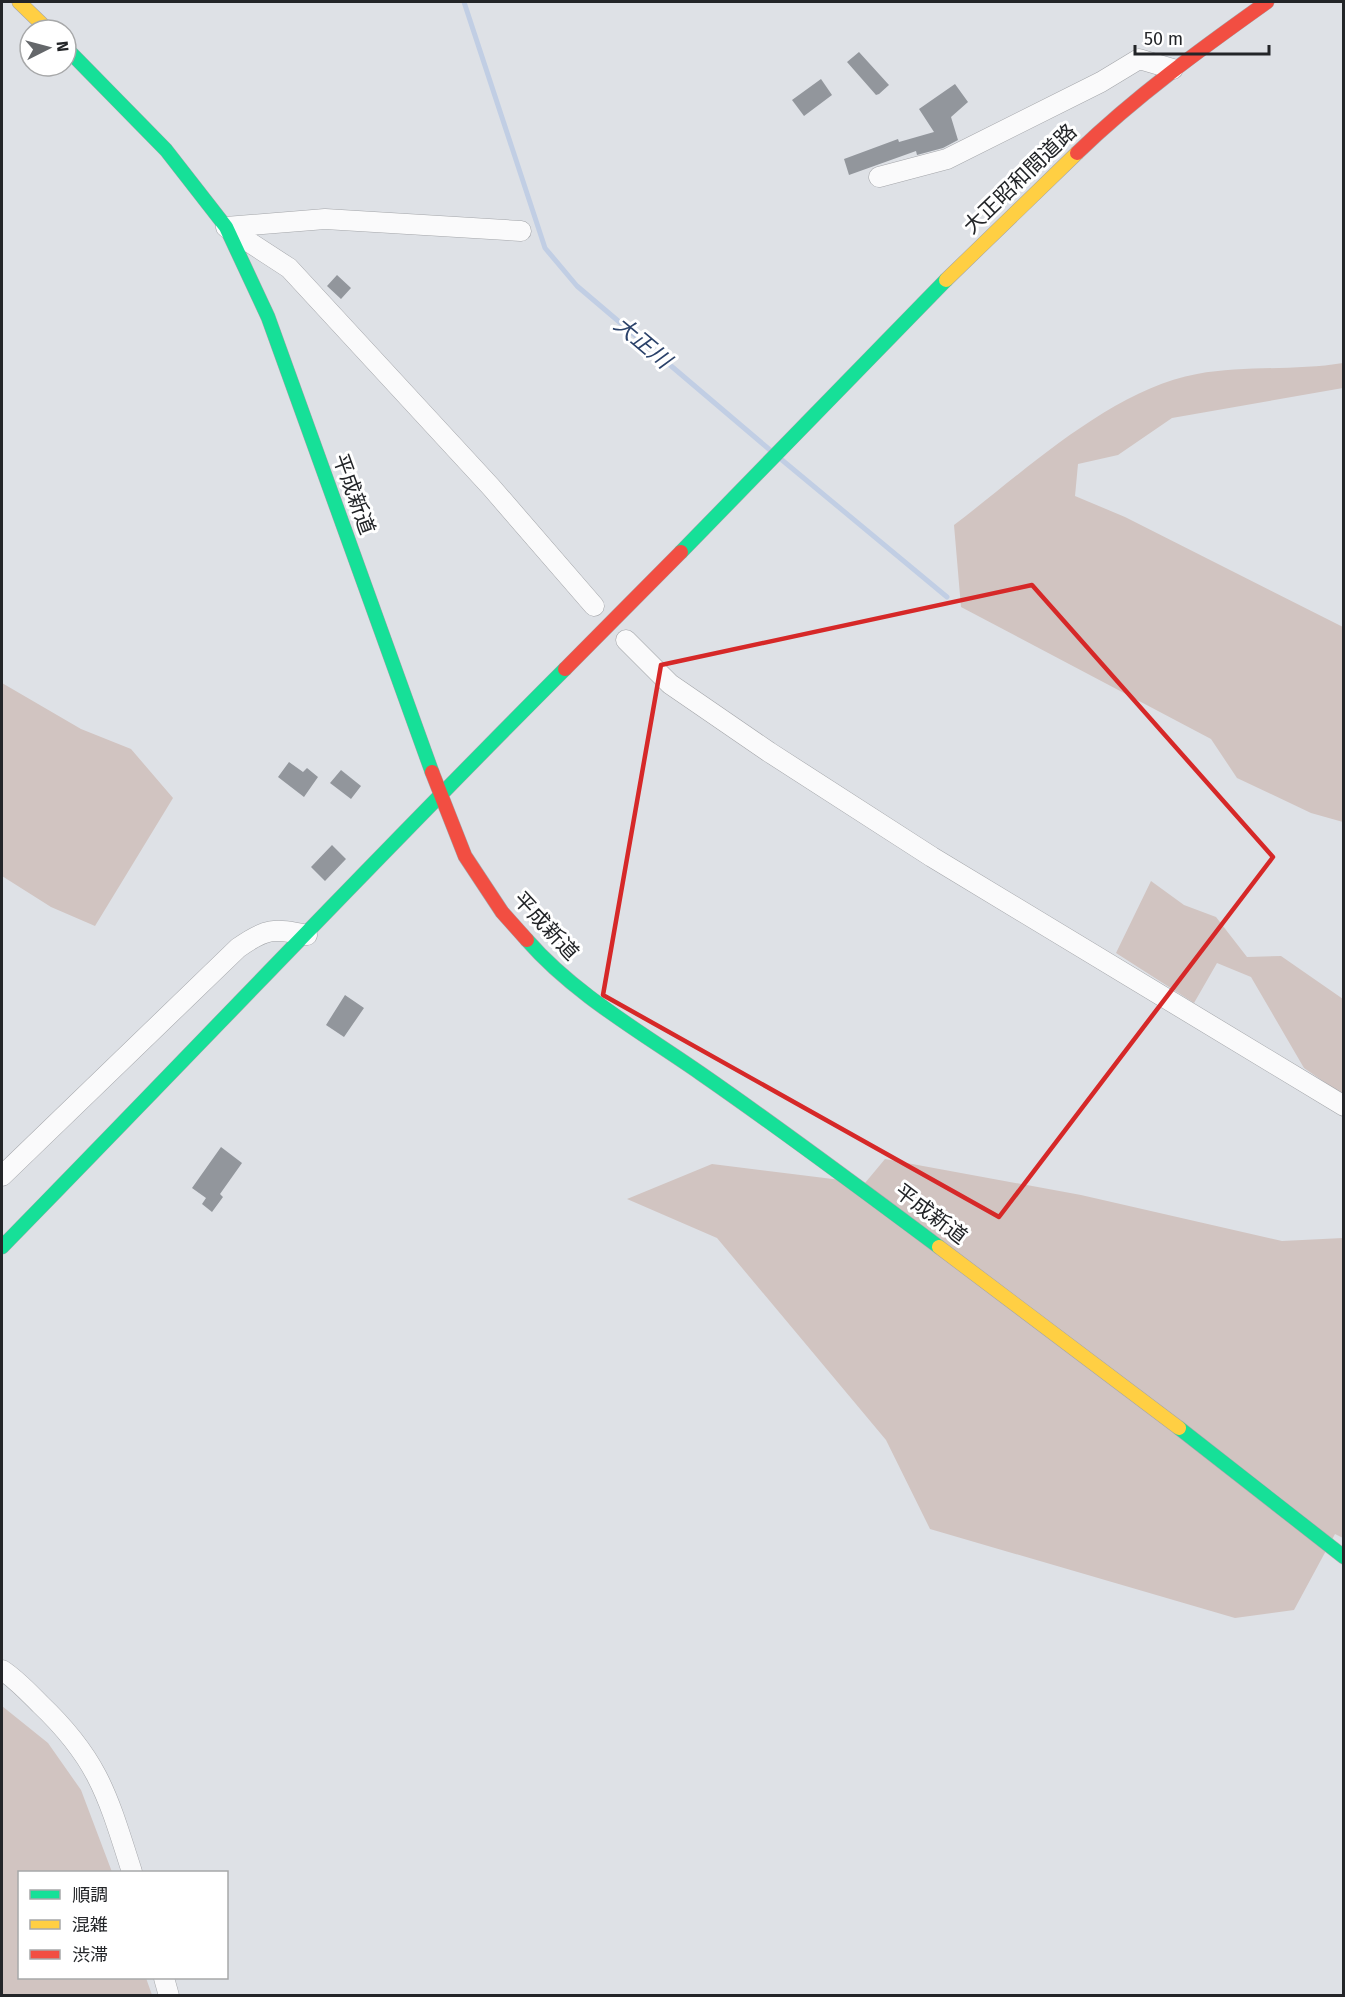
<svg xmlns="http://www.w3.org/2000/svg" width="1345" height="1997" font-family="'Fira Sans','Noto Sans JP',sans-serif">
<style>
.green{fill:#d1c4c1}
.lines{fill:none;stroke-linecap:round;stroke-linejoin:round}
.stream{stroke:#c1cee4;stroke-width:5}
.building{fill:#92969c}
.street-casing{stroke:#a3a5a9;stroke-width:21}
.fast-casing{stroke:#a3a5a9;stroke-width:15}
.slow-casing{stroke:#a3a5a9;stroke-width:15}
.jam-casing{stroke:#a3a5a9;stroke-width:15}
.street{stroke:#fafafb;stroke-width:20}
.fast{stroke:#16e098;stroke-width:14}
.slow{stroke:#ffcf43;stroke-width:14}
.jam{stroke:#f24e42;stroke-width:14}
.marked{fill:none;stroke:#d62828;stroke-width:4.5;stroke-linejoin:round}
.labels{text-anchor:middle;stroke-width:6;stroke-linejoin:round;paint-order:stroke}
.street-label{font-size:21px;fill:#232528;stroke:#fff}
.water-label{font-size:22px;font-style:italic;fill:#2b426a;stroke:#fff}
</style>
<rect width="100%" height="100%" fill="#dee1e6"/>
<path class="green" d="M1343 363V388L1172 418 1118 455 1078 464 1075 496 1125 517 1343 627V822L1311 813 1237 778 1211 739 961 607 954 525C1024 472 1110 390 1197 374 1245 365 1296 371 1343 363Z
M2 683 81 729 131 749 173 798 95 926 51 907 2 876Z
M1151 881 1184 905 1216 917 1247 957 1281 956 1343 999V1095L1304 1068 1251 977 1217 963 1194 1003 1116 953Z
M885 1159 1081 1195 1282 1241 1343 1238V1538L1335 1534 1294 1610 1235 1618 930 1529 886 1440 717 1238 627 1199 712 1164 865 1183Z
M2 1706 48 1743 81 1790 112 1872H20V1978H146L152 1995H2Z"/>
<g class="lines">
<path class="stream" d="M464 2 545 248 577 286 770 450
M782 460 947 597"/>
</g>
<path class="building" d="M859 52 889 85 879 94 876 95 847 62Z
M821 79 832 95 804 116 792 100Z
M955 84 968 102 951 117 958 140 943 148 917 155 916 151 849 175 844 159 898 139 899 142 934 132 919 109Z
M337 275 351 288 341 299 327 286Z
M289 762 303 772 307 768 318 777 304 797 278 777Z
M341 770 361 786 351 799 330 783Z
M332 845 346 859 325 881 311 867Z
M345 995 364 1008 344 1037 326 1025Z
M221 1147 242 1163 220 1194 223 1197 212 1212 202 1204 206 1198 192 1188Z"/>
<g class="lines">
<defs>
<path id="street" d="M879 177 947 159 1101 82 1139 59 1173 69
M226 227 289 268 491 487 594 606
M226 227 325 219 521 231
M626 640 670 684 769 752 932 857 1344 1106
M2 1176 238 948C266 928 274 928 307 935
M2 1670C16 1679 28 1692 40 1704 99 1760 108 1797 132 1872
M164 1978 169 1996"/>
<path id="fast" d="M66 48 166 150 226 227 268 317 432 772
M681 552 946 280
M527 940C574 994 641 1032 700 1073 781 1129 860 1188 939 1247
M2 1247C190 1055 375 859 565 669
M1179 1428 1344 1557"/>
<path id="slow" d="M19 2 48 30
M946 280 1077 153
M939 1247 1179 1428"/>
<path id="jam" d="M1077 153C1136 96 1201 49 1267 2
M565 669 681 552
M432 772 465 856 502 912 527 940"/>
</defs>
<use href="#street" class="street-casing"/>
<use href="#fast" class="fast-casing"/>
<use href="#slow" class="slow-casing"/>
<use href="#jam" class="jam-casing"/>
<use href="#street" class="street"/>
<use href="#fast" class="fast"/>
<use href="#slow" class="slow"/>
<use href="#jam" class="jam"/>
</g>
<path class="marked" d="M1032 585 1273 857 999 1217 603 995 661 665Z"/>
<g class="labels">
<g class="street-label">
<text transform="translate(1020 179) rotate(-44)" y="7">大正昭和間道路</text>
<text transform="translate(354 494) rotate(70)" y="7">平成新道</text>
<text transform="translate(546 926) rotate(47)" y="7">平成新道</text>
<text transform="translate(931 1214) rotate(37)" y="7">平成新道</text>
</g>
<g class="water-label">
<text transform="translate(643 342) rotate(40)" y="8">大正川</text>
</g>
</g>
<rect width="1345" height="1997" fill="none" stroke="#232528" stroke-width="6"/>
<rect x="18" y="1871" width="210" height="108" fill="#ffffff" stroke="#a7a8a9" stroke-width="1.5"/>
<rect x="30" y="1890" width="30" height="9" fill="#16e098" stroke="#a7a8a9" stroke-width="1.5"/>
<text x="72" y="1901" font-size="18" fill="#232528">順調</text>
<rect x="30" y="1920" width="30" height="9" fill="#ffcf43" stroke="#a7a8a9" stroke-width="1.5"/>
<text x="72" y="1931" font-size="18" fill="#232528">混雑</text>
<rect x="30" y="1950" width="30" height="9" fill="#f24e42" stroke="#a7a8a9" stroke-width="1.5"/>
<text x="72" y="1961" font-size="18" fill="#232528">渋滞</text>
<g transform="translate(48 48) rotate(84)"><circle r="28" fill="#ffffff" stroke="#a7a8a9" stroke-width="1.5"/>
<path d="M0-4.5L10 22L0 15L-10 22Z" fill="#64676a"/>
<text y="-9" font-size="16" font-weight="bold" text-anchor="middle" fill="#232528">N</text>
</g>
<path d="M1135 45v9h134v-9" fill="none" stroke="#232528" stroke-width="3"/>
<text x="1144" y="45" font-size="18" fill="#232528" stroke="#ffffff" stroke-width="4.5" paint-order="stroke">50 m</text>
</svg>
